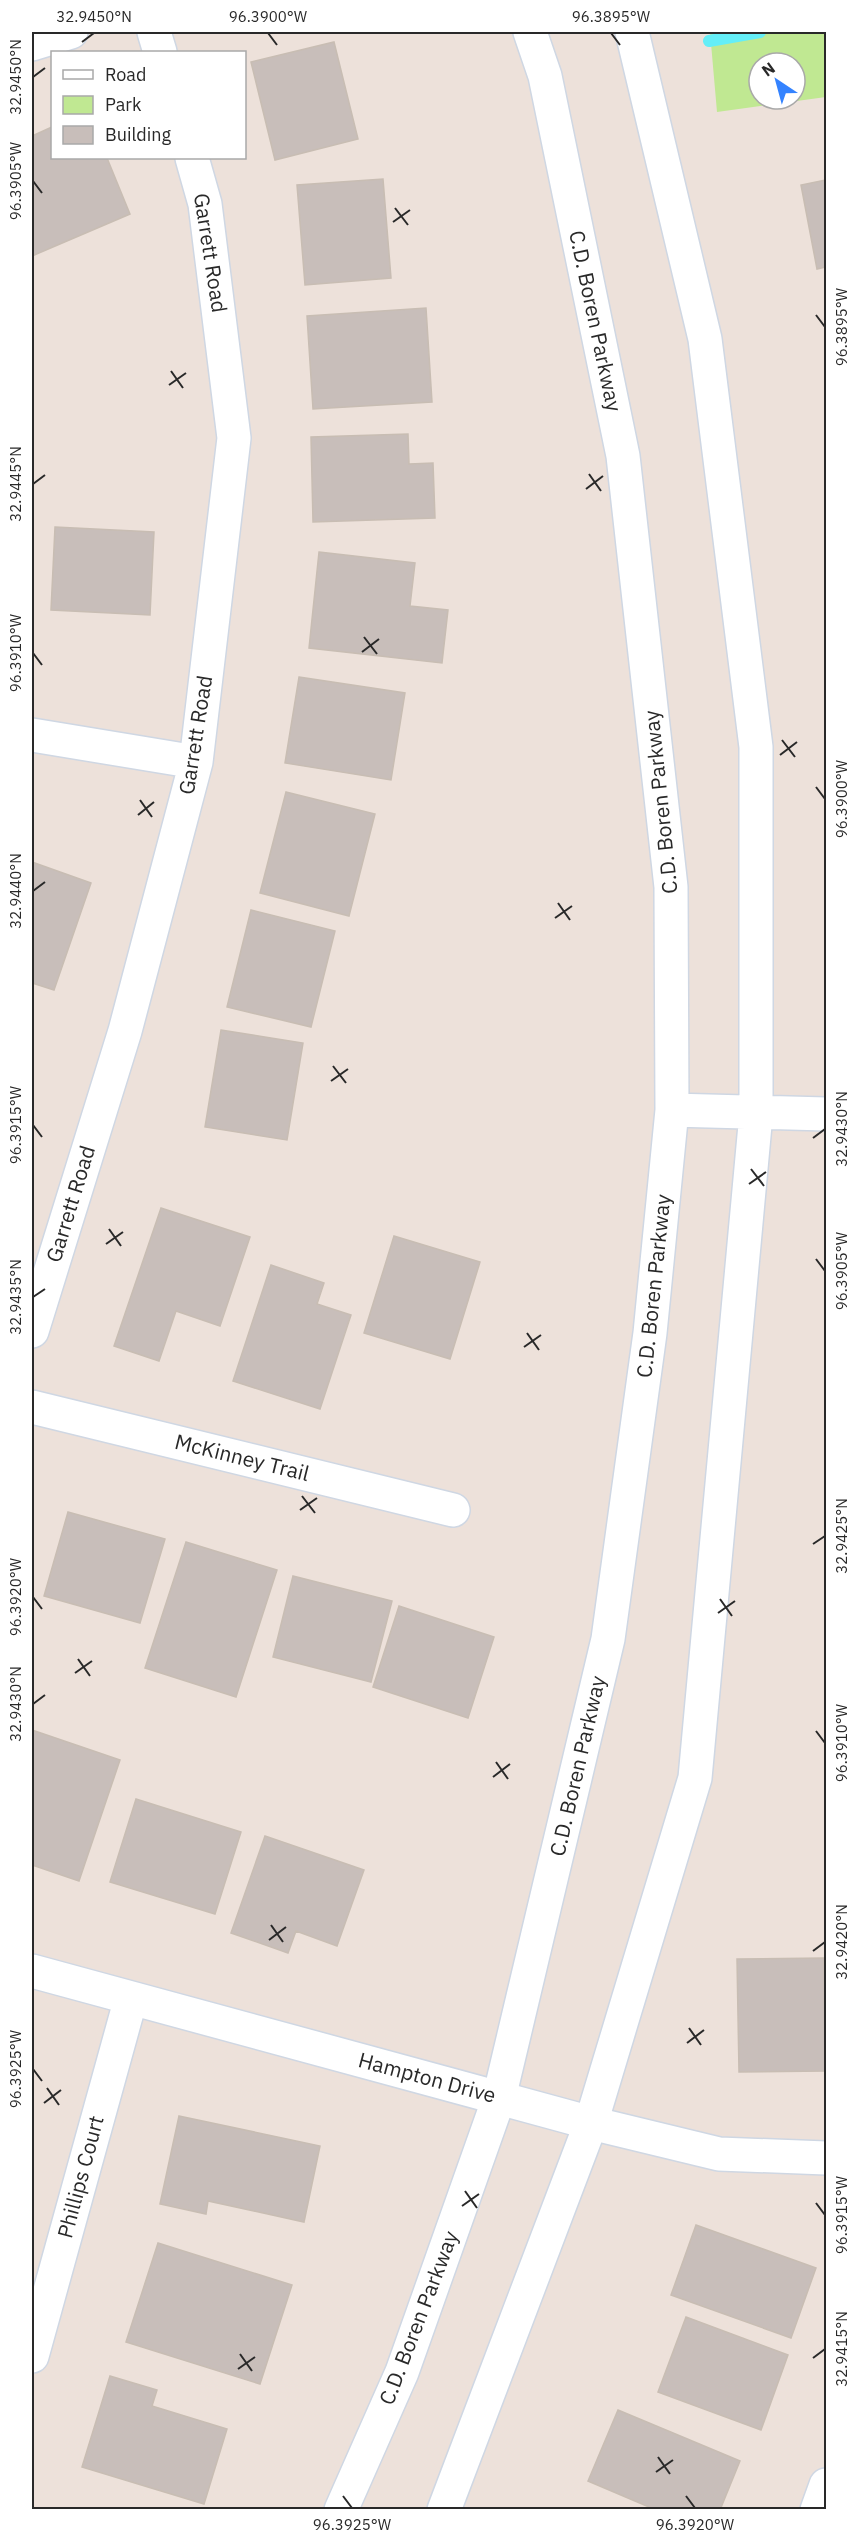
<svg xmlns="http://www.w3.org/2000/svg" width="858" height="2541" font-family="'IBM Plex Sans',sans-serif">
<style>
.green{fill:#c0e892;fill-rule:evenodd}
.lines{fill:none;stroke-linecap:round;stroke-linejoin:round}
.stream{stroke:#64eef7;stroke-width:12}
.building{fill:#c8beba;stroke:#c8bdb3;stroke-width:1.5}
.street-casing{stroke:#cfd7e3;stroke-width:36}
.secondary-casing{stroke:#cfd7e3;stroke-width:36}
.street{stroke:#fff;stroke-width:33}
.secondary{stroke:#fff;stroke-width:33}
.ticks{fill:none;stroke:#292929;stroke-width:2}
.labels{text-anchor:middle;stroke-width:5;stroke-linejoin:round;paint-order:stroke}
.street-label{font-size:21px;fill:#292929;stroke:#fff}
.neatline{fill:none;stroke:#292929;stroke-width:2}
.ticks-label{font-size:15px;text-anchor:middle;fill:#292929}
</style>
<rect width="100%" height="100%" fill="#ede1da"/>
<path class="green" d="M710 32H826V97L717 112ZM759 63H795V99H759Z"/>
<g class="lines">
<path class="stream" d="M709 41 760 32"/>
</g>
<path class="building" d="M334 42 358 139 275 160 251 62Z
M52 127V158H107L130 214 32 256V136Z
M383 179 391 278 305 285 297 185Z
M826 180V267L817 269 801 185Z
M426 308 432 402 313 409 307 316Z
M408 434 409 464 433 463 435 518 313 522 311 437Z
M55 527 154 532 150 615 51 610Z
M319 552 415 563 410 606 448 610 442 663 309 648Z
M299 677 405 693 391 780 285 763Z
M286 792 375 814 349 916 260 893Z
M32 862 91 883 54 990 32 983Z
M251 910 335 931 311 1027 227 1007Z
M221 1030 303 1043 287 1140 205 1127Z
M161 1208 250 1237 220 1326 176 1311 159 1361 114 1346Z
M394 1236 480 1262 450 1359 364 1333Z
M271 1265 324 1283 317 1304 351 1315 320 1409 233 1381Z
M68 1512 165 1539 140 1623 44 1596Z
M186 1542 277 1570 236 1697 145 1668Z
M293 1576 392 1601 371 1682 273 1657Z
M399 1606 494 1637 468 1718 373 1687Z
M32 1730 120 1760 79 1881 32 1865Z
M136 1799 241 1832 215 1914 110 1882Z
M265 1836 364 1870 337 1946 296 1931 288 1953 231 1933Z
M824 1958 825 2071 739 2072 737 1959Z
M179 2116 320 2146 304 2222 208 2201 206 2214 160 2204Z
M696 2225 816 2268 791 2338 671 2295Z
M158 2243 292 2285 260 2384 126 2342Z
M686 2317 788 2355 761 2430 658 2392Z
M110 2376 157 2390 152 2406 227 2429 204 2504 82 2467Z
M618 2410 740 2461 720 2510H656L588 2481Z"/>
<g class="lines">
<defs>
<path id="street" d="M154 32 160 52
M32 44 71 32
M32 735 196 762
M32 1331 125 1031 196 762 234 438 205 204 192 158
M32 1407 453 1510
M32 1971 591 2123 719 2154 826 2158
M32 2356 131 1998
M817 2510 826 2485"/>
<path id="secondary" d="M672 1110 826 1114
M341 2510 402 2372 499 2098 509 2056 608 1639 650 1333 672 1110 671 887 623 456 545 76 530 32
M444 2510 591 2123 695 1778 756 1114V747L705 339 632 32"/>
</defs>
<use href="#street" class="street-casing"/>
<use href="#secondary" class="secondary-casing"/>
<use href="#street" class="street"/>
<use href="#secondary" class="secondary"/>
</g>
<path class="ticks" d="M268 33 277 45M611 33 620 45M82 42 94 33M33 77 45 68M33 181 42 193M395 208 408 225M393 222 410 210M816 315 825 327M171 371 183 388M169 385 186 373M589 474 601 491M33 484 45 475M586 489 603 476M364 637 377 654M362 652 379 639M33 653 42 665M782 740 795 757M780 755 797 742M816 787 825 799M140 800 152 817M138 815 154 802M33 891 45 882M558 903 570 920M555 918 572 906M333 1066 346 1083M331 1081 348 1069M33 1125 42 1137M813 1138 825 1129M751 1169 764 1186M749 1184 766 1172M109 1229 121 1246M106 1244 123 1232M816 1259 825 1271M33 1297 45 1289M527 1333 539 1350M524 1347 541 1335M302 1496 315 1513M300 1510 317 1498M813 1544 825 1536M33 1597 42 1609M720 1599 732 1616M718 1613 735 1601M78 1659 90 1676M75 1673 92 1661M33 1704 45 1695M816 1731 825 1743M496 1762 508 1779M493 1777 510 1764M271 1925 283 1942M269 1940 286 1927M813 1951 825 1942M689 2028 701 2045M687 2043 704 2030M33 2069 42 2081M47 2088 59 2105M44 2103 61 2090M465 2191 477 2208M816 2203 825 2215M462 2206 479 2194M240 2354 252 2371M813 2358 825 2349M238 2369 255 2357M658 2457 670 2474M656 2472 673 2460M343 2496 352 2508M686 2496 695 2508"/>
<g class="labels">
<g class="street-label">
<text transform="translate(210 253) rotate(81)" y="7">Garrett Road</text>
<text transform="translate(595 321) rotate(78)" y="7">C.D. Boren Parkway</text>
<text transform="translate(196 735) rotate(-81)" y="7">Garrett Road</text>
<text transform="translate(661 802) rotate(-96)" y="7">C.D. Boren Parkway</text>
<text transform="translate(71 1204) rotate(-73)" y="7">Garrett Road</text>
<text transform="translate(654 1286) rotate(-84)" y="7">C.D. Boren Parkway</text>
<text transform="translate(242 1458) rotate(14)" y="7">McKinney Trail</text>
<text transform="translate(578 1766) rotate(-77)" y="7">C.D. Boren Parkway</text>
<text transform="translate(427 2078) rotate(15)" y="7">Hampton Drive</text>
<text transform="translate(81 2177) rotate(-75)" y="7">Phillips Court</text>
<text transform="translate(419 2318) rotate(-69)" y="7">C.D. Boren Parkway</text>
</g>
</g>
<rect width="858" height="2541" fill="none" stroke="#ffffff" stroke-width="66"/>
<rect x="51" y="51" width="195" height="108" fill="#ffffff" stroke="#a9a9a9" stroke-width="1.5"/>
<rect x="63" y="70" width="30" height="9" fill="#ffffff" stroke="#a9a9a9" stroke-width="1.5"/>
<text x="105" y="81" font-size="18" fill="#292929">Road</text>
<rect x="63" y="96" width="30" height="18" fill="#c0e892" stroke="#a9a9a9" stroke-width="1.5"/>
<text x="105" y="111" font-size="18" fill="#292929">Park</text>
<rect x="63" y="126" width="30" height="18" fill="#c8beba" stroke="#a9a9a9" stroke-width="1.5"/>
<text x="105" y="141" font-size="18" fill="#292929">Building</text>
<g transform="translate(777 81) rotate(324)"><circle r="28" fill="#ffffff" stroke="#a9a9a9" stroke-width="1.5"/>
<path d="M0-4.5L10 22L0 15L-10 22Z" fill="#3483ff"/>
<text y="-9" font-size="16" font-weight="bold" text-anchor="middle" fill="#292929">N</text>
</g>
<rect x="33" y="33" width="792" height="2475" class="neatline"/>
<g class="ticks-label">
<text x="94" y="22">32.9450°N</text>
<text x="268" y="22">96.3900°W</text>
<text x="611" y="22">96.3895°W</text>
<text transform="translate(16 77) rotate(-90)" y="5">32.9450°N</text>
<text transform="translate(16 181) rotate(-90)" y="5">96.3905°W</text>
<text transform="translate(842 327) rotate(-90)" y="5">96.3895°W</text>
<text transform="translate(16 484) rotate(-90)" y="5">32.9445°N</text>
<text transform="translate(16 653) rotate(-90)" y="5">96.3910°W</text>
<text transform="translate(842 799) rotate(-90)" y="5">96.3900°W</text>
<text transform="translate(16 891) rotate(-90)" y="5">32.9440°N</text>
<text transform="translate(16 1125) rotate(-90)" y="5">96.3915°W</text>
<text transform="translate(842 1129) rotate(-90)" y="5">32.9430°N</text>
<text transform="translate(842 1271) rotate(-90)" y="5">96.3905°W</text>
<text transform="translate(16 1297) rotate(-90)" y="5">32.9435°N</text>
<text transform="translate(842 1536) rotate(-90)" y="5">32.9425°N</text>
<text transform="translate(16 1597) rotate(-90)" y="5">96.3920°W</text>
<text transform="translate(16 1704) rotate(-90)" y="5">32.9430°N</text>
<text transform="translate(842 1743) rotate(-90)" y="5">96.3910°W</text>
<text transform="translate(842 1942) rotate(-90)" y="5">32.9420°N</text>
<text transform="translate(16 2069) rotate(-90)" y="5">96.3925°W</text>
<text transform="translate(842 2215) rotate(-90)" y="5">96.3915°W</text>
<text transform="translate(842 2349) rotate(-90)" y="5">32.9415°N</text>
<text x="352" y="2530">96.3925°W</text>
<text x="695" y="2530">96.3920°W</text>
</g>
</svg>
